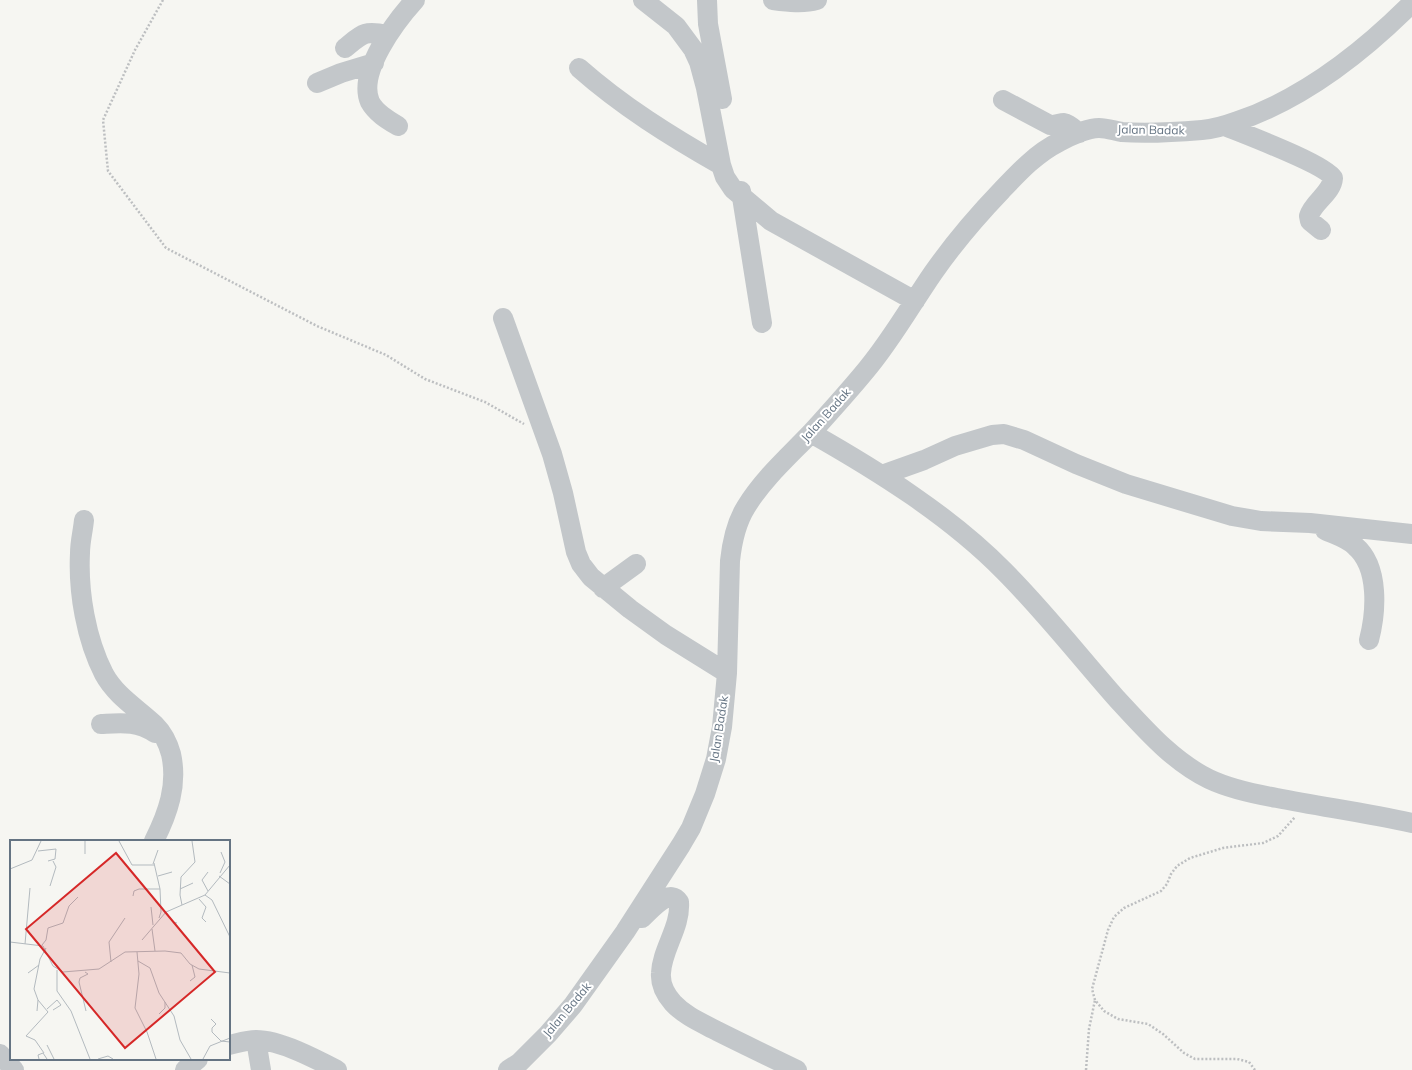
<svg xmlns="http://www.w3.org/2000/svg" width="1412" height="1070" font-family="Mulish,sans-serif">
<style>
.lines{fill:none;stroke-linecap:round;stroke-linejoin:round}
.path{stroke:#bdbfc1;stroke-width:2.5;stroke-dasharray:2 2;stroke-linecap:butt}
.minor{stroke:#c3c7ca;stroke-width:20}
.labels{text-anchor:middle;stroke-width:4;stroke-linejoin:round;paint-order:stroke}
.street-label{font-size:12px;fill:#657483;stroke:#fff}
.inset-road{fill:none;stroke:#b3babf;stroke-width:1}
.view{fill:#d62828;fill-opacity:0.15;stroke:#d62828;stroke-width:2}
.inset-edge{fill:none;stroke:#657483;stroke-width:2}
</style>
<rect width="100%" height="100%" fill="#f6f6f2"/>
<g class="lines">
<path class="path" d="M163 0 135 50 103 120 108 171 166 248 317 326 386 355 425 379 485 402 524 424
M1086 1070 1089 1029 1095 1000
M1255 1070 1249 1062 1237 1059H1195L1184 1053 1163 1034 1148 1024 1118 1019 1104 1011 1095 1000 1092 989 1108 930 1114 917 1124 908 1161 891 1167 884 1171 874 1177 866 1190 858 1223 848 1263 843 1278 836 1295 817"/>
<path class="minor" d="M643 0 676 26 693 49 699 62 706 88 721 165 725 177 733 189 771 221 915 301
M707 0 708 24 722 99
M773 0C788 2 803 4 817 0
M345 48C362 34 364 30 387 35
M579 68C622 106 670 136 721 165
M317 83 341 73 374 63
M1003 100 1050 125C1055 125 1060 123 1064 123 1070 124 1075 130 1079 133
M398 126C388 120 376 113 370 102 357 72 396 21 415 0
M1225 126C1244 134 1325 164 1333 178 1332 193 1313 202 1309 216L1310 221 1321 230
M741 191 762 323
M503 318 552 454 563 493 576 552 581 564 591 577 630 609 666 635 727 673
M811 433C878 471 950 516 1004 571 1044 611 1079 656 1117 699 1144 728 1172 761 1209 779 1230 789 1254 794 1277 798 1322 807 1367 813 1412 823
M882 475 924 460 955 446 992 435 1004 434 1024 440 1076 464 1126 484 1232 516 1261 521 1310 523 1412 534
M84 520C83 531 80 542 80 553 78 592 86 639 104 674 116 696 137 708 155 725 163 733 168 743 171 754 178 785 168 813 154 841
M1325 530C1335 535 1347 538 1355 546 1380 567 1376 613 1369 640
M603 588 636 564
M101 724C122 723 137 721 155 733
M642 918C651 910 669 887 679 902 681 927 662 949 661 973 660 985 665 994 673 1003 685 1016 702 1023 717 1031 743 1044 770 1057 797 1070
M256 1040 261 1070
M229 1045C238 1043 247 1040 256 1040 280 1040 316 1059 337 1070
M0 1054 14 1070
M185 1070 198 1059
M508 1070 519 1063 548 1034 573 1005 625 932 681 845 691 828 705 794 716 759 722 727 727 673 730 561C732 542 736 523 746 507 763 479 788 457 811 433 830 412 849 391 867 369 892 339 911 305 933 273 954 243 977 216 1002 190 1020 171 1037 153 1059 142 1070 136 1088 128 1099 128 1107 128 1115 131 1122 132 1147 134 1178 132 1202 130 1215 129 1227 125 1238 121 1305 98 1363 52 1412 3"/>
</g>
<g class="labels">
<g class="street-label">
<text transform="translate(1151 130) rotate(1)" y="4">Jalan Badak</text>
<text transform="translate(826 415) rotate(-48)" y="4">Jalan Badak</text>
<text transform="translate(719 729) rotate(-81)" y="4">Jalan Badak</text>
<text transform="translate(567 1010) rotate(-50)" y="4">Jalan Badak</text>
</g>
</g>
<g transform="translate(10 840)">
<rect width="220" height="220" fill="#f6f6f2"/>
<path class="inset-road" d="M75 1V14M109 1 122 25H144M28 11 46 9 45 19 38 21M144 23 150 49 151 72 149 78M143 24 148 10M0 29 22 20 31 1M198 32 192 40 198 51M210 33 215 22 211 12M148 36 162 32M209 36 220 44M40 46 46 27 43 21M170 49 183 43M195 55 202 60 220 97M123 56 124 51 129 49H150M189 59 196 67 192 78 196 82M172 65 170 55 171 37 185 22 182 1M141 67 143 85M156 72 163 82 167 83M142 89 145 111M132 100 156 72 195 55 220 25M0 102 33 106 43 126 53 132 89 129 115 112 155 111 171 113 180 124 189 129 220 133M15 104 20 48M32 105 36 100 38 88 53 83 59 66 68 57M127 112 129 134 125 168 137 192 146 219M128 121 140 128 149 153 164 176 170 200 181 219M101 122 99 102 115 78M47 130V151L61 171 80 219M75 132 78 134 70 138 69 142 76 171M18 133 29 125M180 141 185 137 182 125M28 160 38 172 16 196 25 200 34 213M37 169 47 160 51 165 43 170M27 171 28 160 24 149 30 119 36 108M149 174 155 168V162M201 179 206 184 202 188V192L211 201 220 202M37 205 44 219M29 219 28 215 33 213 37 219M88 219 98 216 103 219M193 219 200 206 220 198"/>
<path class="view" d="M106 13 205 132 115 208 16 89Z"/>
<rect width="220" height="220" class="inset-edge"/>
</g>
</svg>
